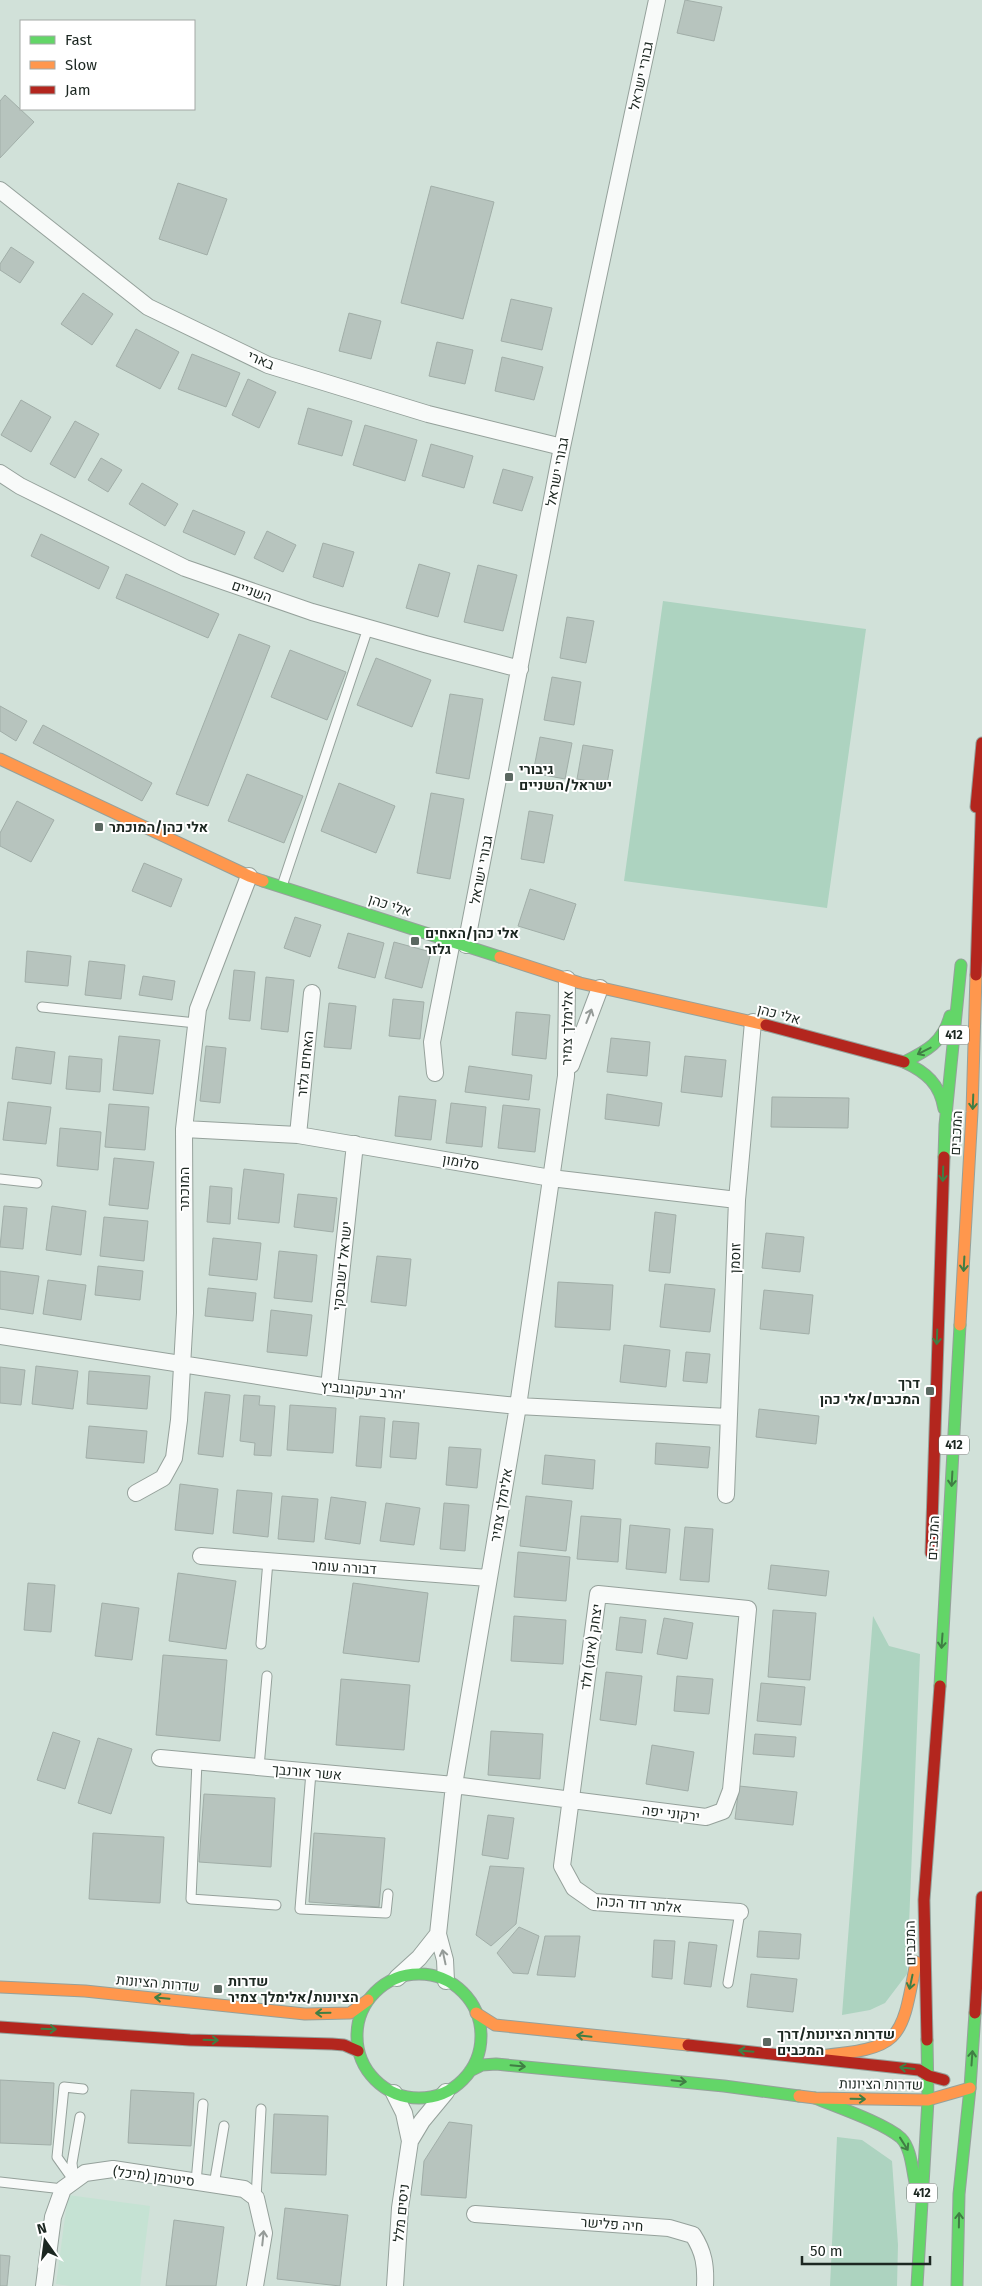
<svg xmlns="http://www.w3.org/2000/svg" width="982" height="2286" font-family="'Fira Sans',Heebo,sans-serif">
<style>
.built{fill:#c5e2d3}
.green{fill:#add3c0}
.building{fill:#b7c4be;stroke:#a1aea8}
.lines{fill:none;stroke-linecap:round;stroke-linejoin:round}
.lane-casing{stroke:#95a19b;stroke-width:11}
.street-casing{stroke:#95a19b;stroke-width:18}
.fast-casing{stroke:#95a19b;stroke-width:13}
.slow-casing{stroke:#95a19b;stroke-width:13}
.jam-casing{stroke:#95a19b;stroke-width:13}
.lane{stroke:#f8faf9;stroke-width:9}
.street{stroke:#f8faf9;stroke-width:16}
.fast{stroke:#63d668;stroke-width:11}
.slow{stroke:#ff974d;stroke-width:11}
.jam{stroke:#b3261e;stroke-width:11}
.oneway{stroke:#959b98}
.oneway2{stroke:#407e44}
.poi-dot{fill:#5b6861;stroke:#fff;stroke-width:2}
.labels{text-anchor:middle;stroke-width:4;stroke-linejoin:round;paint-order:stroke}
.shield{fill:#fff;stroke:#606864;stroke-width:1}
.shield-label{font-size:12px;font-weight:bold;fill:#1c2721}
.street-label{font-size:14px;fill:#1c2721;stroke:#fff}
.poi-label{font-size:14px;font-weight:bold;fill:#1c2721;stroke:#fff;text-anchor:start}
</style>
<rect width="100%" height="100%" fill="#d1e1d9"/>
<path class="built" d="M68 2195 150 2206 140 2286H71L56 2284Z"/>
<path class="green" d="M663 601 866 629 827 908 624 881Z
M873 1616 889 1646 920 1654 907 1974 885 2003 870 2010 842 2015Z
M837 2137 862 2140 892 2161 898 2245 897 2286H830Z"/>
<path class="building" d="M685 0 722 7 714 41 677 33Z
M5 95 34 122 0 158V101Z
M178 183 227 199 207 255 159 239Z
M431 186 494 202 463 319 401 303Z
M11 247 34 262 20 283 0 270V264Z
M83 293 113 314 92 345 61 324Z
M511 299 552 308 542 350 501 341Z
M349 313 381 321 371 359 339 351Z
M136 329 179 352 160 389 116 366Z
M437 342 473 350 465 384 429 376Z
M192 354 240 373 226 407 178 389Z
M502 357 543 367 534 400 495 391Z
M248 379 276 392 259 428 232 415Z
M21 400 51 417 31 452 1 435Z
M308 408 352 421 342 456 298 444Z
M75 421 99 434 75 478 50 464Z
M365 425 417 440 405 481 353 465Z
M431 444 473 456 464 488 422 476Z
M101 458 122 470 108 492 88 480Z
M503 469 533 477 522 511 493 503Z
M142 483 178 504 165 526 129 504Z
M193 510 245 532 235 555 183 532Z
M267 531 296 545 283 572 254 558Z
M41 534 109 567 99 589 31 556Z
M323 543 354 552 343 587 313 577Z
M419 564 450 573 438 617 406 608Z
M478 565 517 575 503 631 464 622Z
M126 574 219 614 208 638 116 598Z
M567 617 594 621 586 663 560 658Z
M239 634 270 646 208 806 176 794Z
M290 650 346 672 327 720 271 697Z
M376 658 431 680 412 727 357 705Z
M552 677 581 682 574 725 544 720Z
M450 694 483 699 469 779 436 773Z
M0 706 27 721 16 741 0 731Z
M43 725 152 783 142 801 33 743Z
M540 737 572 743 565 779 533 773Z
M583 745 613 750 607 784 577 779Z
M247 774 303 796 284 843 228 821Z
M339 783 395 806 376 853 321 831Z
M431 793 464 799 450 879 417 873Z
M17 801 54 820 31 862 0 846V833Z
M529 811 553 815 544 863 521 859Z
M144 863 182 879 171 907 132 891Z
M530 889 576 904 564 940 518 926Z
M295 917 321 925 310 957 284 948Z
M348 933 384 943 375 978 338 968Z
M394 942 431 952 422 988 385 978Z
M27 951 71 956 68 986 25 982Z
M89 961 125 965 121 999 85 995Z
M234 970 255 972 250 1021 229 1019Z
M143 976 175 981 172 1000 139 995Z
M266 977 294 980 288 1032 261 1029Z
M393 999 424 1002 420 1039 389 1036Z
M329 1003 356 1006 351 1049 324 1047Z
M516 1012 550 1015 546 1059 512 1055Z
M119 1036 160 1040 153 1094 113 1090Z
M611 1038 650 1042 647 1076 607 1072Z
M206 1046 226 1048 220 1103 200 1101Z
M16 1047 55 1052 51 1084 12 1079Z
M69 1056 102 1059 100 1092 66 1089Z
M685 1056 726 1060 722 1097 681 1092Z
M469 1066 532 1075 529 1100 465 1092Z
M607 1094 662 1103 659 1126 605 1119Z
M399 1096 436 1100 431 1140 395 1136Z
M772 1097 849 1098 848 1128 771 1127Z
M8 1102 51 1107 46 1144 3 1140Z
M451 1103 486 1107 482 1147 446 1143Z
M109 1104 149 1107 145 1150 105 1147Z
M503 1105 540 1109 535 1152 498 1148Z
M60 1128 101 1132 98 1170 57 1166Z
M114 1158 154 1162 148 1209 109 1205Z
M244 1169 284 1174 279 1223 238 1219Z
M210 1186 232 1188 230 1224 207 1222Z
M298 1194 337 1198 333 1232 294 1227Z
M4 1206 27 1208 23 1249 0 1247Z
M52 1206 86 1211 81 1255 46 1250Z
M655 1212 676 1215 670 1273 649 1271Z
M104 1217 148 1221 144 1261 100 1256Z
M766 1233 804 1237 800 1272 762 1268Z
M213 1238 261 1243 257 1280 209 1275Z
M279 1251 317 1255 312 1302 274 1298Z
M377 1256 411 1259 406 1306 371 1302Z
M98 1266 143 1271 140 1300 95 1295Z
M0 1271 39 1276 33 1314 0 1309Z
M48 1280 86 1285 81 1320 43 1314Z
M558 1282 613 1285 610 1330 555 1327Z
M665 1284 715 1289 710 1332 660 1327Z
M208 1288 256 1293 253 1321 205 1316Z
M764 1290 813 1295 809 1334 760 1329Z
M271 1310 312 1315 307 1356 267 1352Z
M624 1345 670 1350 666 1387 620 1382Z
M686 1352 710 1354 707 1383 683 1381Z
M36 1366 78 1371 73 1409 32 1404Z
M0 1367 25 1370 21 1405 0 1403Z
M89 1371 150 1376 147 1409 87 1404Z
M205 1392 230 1395 223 1457 198 1454Z
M244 1395 260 1396 259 1405 275 1406 271 1456 254 1455 255 1443 240 1441Z
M290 1405 336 1408 333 1453 287 1450Z
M759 1409 819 1416 816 1444 756 1437Z
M360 1416 385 1418 381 1468 356 1466Z
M393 1421 419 1423 416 1459 390 1457Z
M89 1426 147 1431 144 1463 86 1458Z
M656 1443 710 1447 708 1468 655 1464Z
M449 1447 481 1449 477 1488 446 1485Z
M545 1455 595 1460 593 1489 542 1484Z
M180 1484 218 1489 213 1534 175 1530Z
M237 1490 272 1493 268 1537 233 1533Z
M282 1496 318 1499 314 1542 278 1539Z
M526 1496 572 1501 566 1551 520 1546Z
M331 1497 366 1502 360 1544 325 1539Z
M386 1503 420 1508 414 1545 380 1541Z
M444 1503 469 1505 465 1551 440 1549Z
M581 1516 621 1519 618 1562 577 1559Z
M630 1525 670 1529 666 1573 626 1569Z
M685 1527 713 1529 709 1582 680 1580Z
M518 1552 570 1557 566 1601 514 1597Z
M771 1565 829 1571 826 1596 768 1589Z
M178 1573 236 1581 226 1649 169 1641Z
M28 1583 55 1585 51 1632 24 1630Z
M353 1583 428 1593 419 1662 343 1653Z
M102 1603 139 1608 132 1660 95 1656Z
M773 1610 816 1613 810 1680 768 1677Z
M514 1616 566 1620 563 1664 511 1661Z
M620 1617 646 1620 642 1653 616 1650Z
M664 1618 693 1623 687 1659 657 1654Z
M163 1655 227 1660 220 1741 156 1735Z
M606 1672 642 1676 636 1725 600 1720Z
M677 1676 713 1679 709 1714 674 1711Z
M341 1679 410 1685 404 1750 336 1745Z
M761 1683 805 1687 801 1725 757 1721Z
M491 1731 543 1734 540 1779 488 1775Z
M53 1732 80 1741 65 1789 37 1780Z
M755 1734 796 1737 794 1757 753 1754Z
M98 1738 132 1749 111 1814 78 1803Z
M652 1745 694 1752 688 1791 646 1784Z
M739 1786 797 1792 793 1825 735 1819Z
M204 1794 275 1798 271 1867 199 1862Z
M488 1815 514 1818 508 1859 482 1855Z
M93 1833 164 1837 160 1903 89 1899Z
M314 1833 385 1838 379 1907 309 1902Z
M490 1866 524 1868 516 1924 491 1946 476 1935Z
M519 1927 539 1936 528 1974 513 1973 497 1953Z
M759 1931 801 1934 799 1959 757 1957Z
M545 1936H580L575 1977 537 1975Z
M654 1940 675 1941 672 1979 652 1977Z
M689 1942 717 1945 711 1987 684 1984Z
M751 1974 797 1979 793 2012 747 2007Z
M0 2080 54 2083 51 2145 0 2143Z
M131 2090 194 2093 191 2146 128 2143Z
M274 2114 328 2116 326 2175 271 2173Z
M449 2122 472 2125 466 2198 421 2195 424 2161Z
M285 2208 348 2215 340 2286 277 2279Z
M174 2220 224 2227 216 2286H166Z
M0 2255 10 2256 7 2286H0Z"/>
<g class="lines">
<defs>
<path id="lane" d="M282 886 368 628
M42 1007 196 1023
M0 1179 37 1183
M261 1644 268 1561
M197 1762 191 1899 276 1905
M259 1767 267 1676
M311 1772 300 1909 386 1913 388 1894
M728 1983 740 1912
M74 2181 57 2157 64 2087 83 2089
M74 2181 72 2163 80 2117
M0 2182 63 2189
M196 2182 203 2104
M214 2185 224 2126
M256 2198 261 2109"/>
<path id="street" d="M0 190 148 307 268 365 428 414 562 447
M0 473 20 486 185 568 312 612 425 644 520 669
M466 945 562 447 657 0
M571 1065 600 988
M435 1073 432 1042 452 941
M184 1129 298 1135 551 1178 737 1200
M298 1135 312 993
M0 1336 329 1387 518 1406 728 1417
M329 1387 355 1144
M136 1493 163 1478 174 1458 179 1420 185 1313 184 1129 198 1009 249 876
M726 1495 737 1200 753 1022
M201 1556 488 1578
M160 1758 454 1785 706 1817 723 1811 731 1790 748 1609 598 1594 562 1866 574 1888 594 1902 740 1912
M397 1978 419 1958 438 1934
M446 1981 445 1960 438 1934 454 1785 518 1406 566 1076 567 979
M394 2093 404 2113 410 2141 400 2208 395 2286
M410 2141 422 2121 446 2092
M475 2214 669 2228 693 2235C704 2252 706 2266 705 2286
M44 2286 53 2217 63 2189 85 2173 113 2169 244 2189 256 2198 264 2233 255 2286"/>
<path id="fast" d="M263 881 500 957
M904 1062C927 1051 943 1042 950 1016
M904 1062C926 1072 940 1084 944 1109
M944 1157 945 1125 961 965
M940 1686 960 1325
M357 2036a62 62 0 1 1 124 0a62 62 0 1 1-124 0Z
M470 2071 482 2065 496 2064 724 2086 799 2096
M815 2098C837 2107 884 2123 901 2138 911 2148 912 2169 915 2182
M917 2286 928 2100 927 2040
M957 2286 959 2194 970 2088 975 2013"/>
<path id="slow" d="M0 759 249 876 263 881
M500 957 580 983 766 1025
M960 1325 972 1112 976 975
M0 1987 85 1991 305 2014 350 2013 368 2000
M476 2013 495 2025 688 2045
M818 2056C902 2048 901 2042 916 1962
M799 2096 815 2098 928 2100 970 2088"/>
<path id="jam" d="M976 807 982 743
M976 975 982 791
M766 1025 904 1062
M931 1553 944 1157
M975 2013 982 1897
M0 2027 190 2040 332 2044 344 2045 358 2051
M927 2040 924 1900 940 1686
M688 2045 919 2070 929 2076 944 2080"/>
</defs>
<use href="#lane" class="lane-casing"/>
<use href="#street" class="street-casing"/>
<use href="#fast" class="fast-casing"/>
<use href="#slow" class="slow-casing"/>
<use href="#jam" class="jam-casing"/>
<use href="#lane" class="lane"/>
<use href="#street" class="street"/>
<use href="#fast" class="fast"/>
<use href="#slow" class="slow"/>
<use href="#jam" class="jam"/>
</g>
<defs><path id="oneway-shaft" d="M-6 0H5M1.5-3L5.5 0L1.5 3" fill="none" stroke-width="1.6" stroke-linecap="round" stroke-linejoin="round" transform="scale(1.25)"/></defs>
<g class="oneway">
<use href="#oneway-shaft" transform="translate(589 1016) rotate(-69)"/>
<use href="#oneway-shaft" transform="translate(444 1957) rotate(-102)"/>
<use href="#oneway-shaft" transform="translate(263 2238) rotate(-84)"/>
</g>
<g class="oneway2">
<use href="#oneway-shaft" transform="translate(924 1051) rotate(153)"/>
<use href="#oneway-shaft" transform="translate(973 1102) rotate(92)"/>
<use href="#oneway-shaft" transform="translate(943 1174) rotate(92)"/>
<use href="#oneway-shaft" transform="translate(964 1264) rotate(93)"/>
<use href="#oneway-shaft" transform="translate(937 1337) rotate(92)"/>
<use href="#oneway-shaft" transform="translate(952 1479) rotate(93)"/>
<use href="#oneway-shaft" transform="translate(942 1641) rotate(94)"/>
<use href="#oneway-shaft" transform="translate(911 1982) rotate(102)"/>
<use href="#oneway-shaft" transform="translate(162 1998) rotate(-175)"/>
<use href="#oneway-shaft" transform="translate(323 2013) rotate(179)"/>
<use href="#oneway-shaft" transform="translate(49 2029) rotate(2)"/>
<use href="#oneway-shaft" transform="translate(584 2036) rotate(-174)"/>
<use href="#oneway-shaft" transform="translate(211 2040) rotate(2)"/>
<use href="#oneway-shaft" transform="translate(746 2051) rotate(-175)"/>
<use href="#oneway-shaft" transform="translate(972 2058) rotate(-86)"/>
<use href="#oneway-shaft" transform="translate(518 2066) rotate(5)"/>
<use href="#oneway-shaft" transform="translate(907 2068) rotate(-173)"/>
<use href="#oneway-shaft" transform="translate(679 2081) rotate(6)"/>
<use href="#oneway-shaft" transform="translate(858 2099) rotate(1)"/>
<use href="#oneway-shaft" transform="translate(904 2144) rotate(58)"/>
<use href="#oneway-shaft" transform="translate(959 2220) rotate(-89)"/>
</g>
<g class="poi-dot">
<rect x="504" y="772" width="10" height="10" rx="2.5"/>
<rect x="94" y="822" width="10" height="10" rx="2.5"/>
<rect x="410" y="936" width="10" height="10" rx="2.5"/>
<rect x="925" y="1386" width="10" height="10" rx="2.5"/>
<rect x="213" y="1984" width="10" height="10" rx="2.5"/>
<rect x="762" y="2037" width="10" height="10" rx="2.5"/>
</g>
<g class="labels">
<g class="shield">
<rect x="939" y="1025.5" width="30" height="19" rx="4"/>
<rect x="939" y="1435.5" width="30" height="19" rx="4"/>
<rect x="907" y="2183.5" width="30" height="19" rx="4"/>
</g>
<g class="shield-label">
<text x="954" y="1039">412</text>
<text x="954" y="1449">412</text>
<text x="922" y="2197">412</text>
</g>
<g class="street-label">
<text transform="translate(641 76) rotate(-78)" y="5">גבורי ישראל</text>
<text transform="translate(261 360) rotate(23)" y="5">בארי</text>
<text transform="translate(557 472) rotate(-79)" y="5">גבורי ישראל</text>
<text transform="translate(252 591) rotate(19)" y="5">השניים</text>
<text transform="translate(481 870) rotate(-79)" y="5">גבורי ישראל</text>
<text transform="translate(390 905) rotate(18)" y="5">אלי כהן</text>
<text transform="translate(779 1014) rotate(15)" y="5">אלי כהן</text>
<text transform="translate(567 1028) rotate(-89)" y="5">אלימלך צמיר</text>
<text transform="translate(305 1064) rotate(-84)" y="5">האחים גלזר</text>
<text transform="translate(956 1133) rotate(-87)" y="5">המכבים</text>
<text transform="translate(461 1162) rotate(10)" y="5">סלומון</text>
<text transform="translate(184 1189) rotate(-90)" y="5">המוכתר</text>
<text transform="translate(735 1258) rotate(-88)" y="5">זוסמן</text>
<text transform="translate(342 1266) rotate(-84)" y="5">ישראל דשבסקי</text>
<text transform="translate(363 1390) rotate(6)" y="5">הרב יעקובוביץ'</text>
<text transform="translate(501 1505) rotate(-80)" y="5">אלימלך צמיר</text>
<text transform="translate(933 1538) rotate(-87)" y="5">המכבים</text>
<text transform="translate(344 1567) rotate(4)" y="5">דבורה עומר</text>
<text transform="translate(591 1647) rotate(-82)" y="5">יצחק (איגו) ולד</text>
<text transform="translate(307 1772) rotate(5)" y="5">אשר אורנבך</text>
<text transform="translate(671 1813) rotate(7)" y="5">ירקוני יפה</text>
<text transform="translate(639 1904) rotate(5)" y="5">אלתר דוד הכהן</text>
<text transform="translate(910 1943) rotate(-91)" y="5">המכבים</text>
<text transform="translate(158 1983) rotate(5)" y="5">שדרות הציונות</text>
<text transform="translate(881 2084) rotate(1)" y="5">שדרות הציונות</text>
<text transform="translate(154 2176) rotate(7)" y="5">סיטרמן (מיכל)</text>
<text transform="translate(401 2213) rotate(-84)" y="5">ניסים מלל</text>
<text transform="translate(612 2224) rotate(4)" y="5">חיה פלישר</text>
</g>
<g class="poi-label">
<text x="519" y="774">גיבורי<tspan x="519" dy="16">ישראל/השניים</tspan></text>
<text x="109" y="832">אלי כהן/המוכתר</text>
<text x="425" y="938">אלי כהן/האחים<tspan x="425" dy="16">גלזר</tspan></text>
<text x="920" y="1388" text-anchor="end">דרך<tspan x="920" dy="16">המכבים/אלי כהן</tspan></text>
<text x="228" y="1986">שדרות<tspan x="228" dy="16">הציונות/אלימלך צמיר</tspan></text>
<text x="777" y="2039">שדרות הציונות/דרך<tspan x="777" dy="16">המכבים</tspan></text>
</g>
</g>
<rect x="20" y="20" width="175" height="90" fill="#ffffff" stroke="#a4a9a6"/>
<rect x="30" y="36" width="25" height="8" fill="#63d668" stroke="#a4a9a6"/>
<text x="65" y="45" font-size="15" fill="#1c2721">Fast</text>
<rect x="30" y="61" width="25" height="8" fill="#ff974d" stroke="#a4a9a6"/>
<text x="65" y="70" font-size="15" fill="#1c2721">Slow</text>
<rect x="30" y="86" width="25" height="8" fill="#b3261e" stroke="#a4a9a6"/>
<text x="65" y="95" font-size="15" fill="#1c2721">Jam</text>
<g transform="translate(45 2241) rotate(346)" stroke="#ffffff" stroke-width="4" paint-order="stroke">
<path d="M0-4L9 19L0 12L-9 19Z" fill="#1c2721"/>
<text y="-8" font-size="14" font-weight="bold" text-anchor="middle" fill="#1c2721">N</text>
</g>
<path d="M802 2256v8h128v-8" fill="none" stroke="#1c2721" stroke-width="2.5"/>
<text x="810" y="2256" font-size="15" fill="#1c2721" stroke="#ffffff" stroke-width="4" paint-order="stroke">50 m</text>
</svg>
